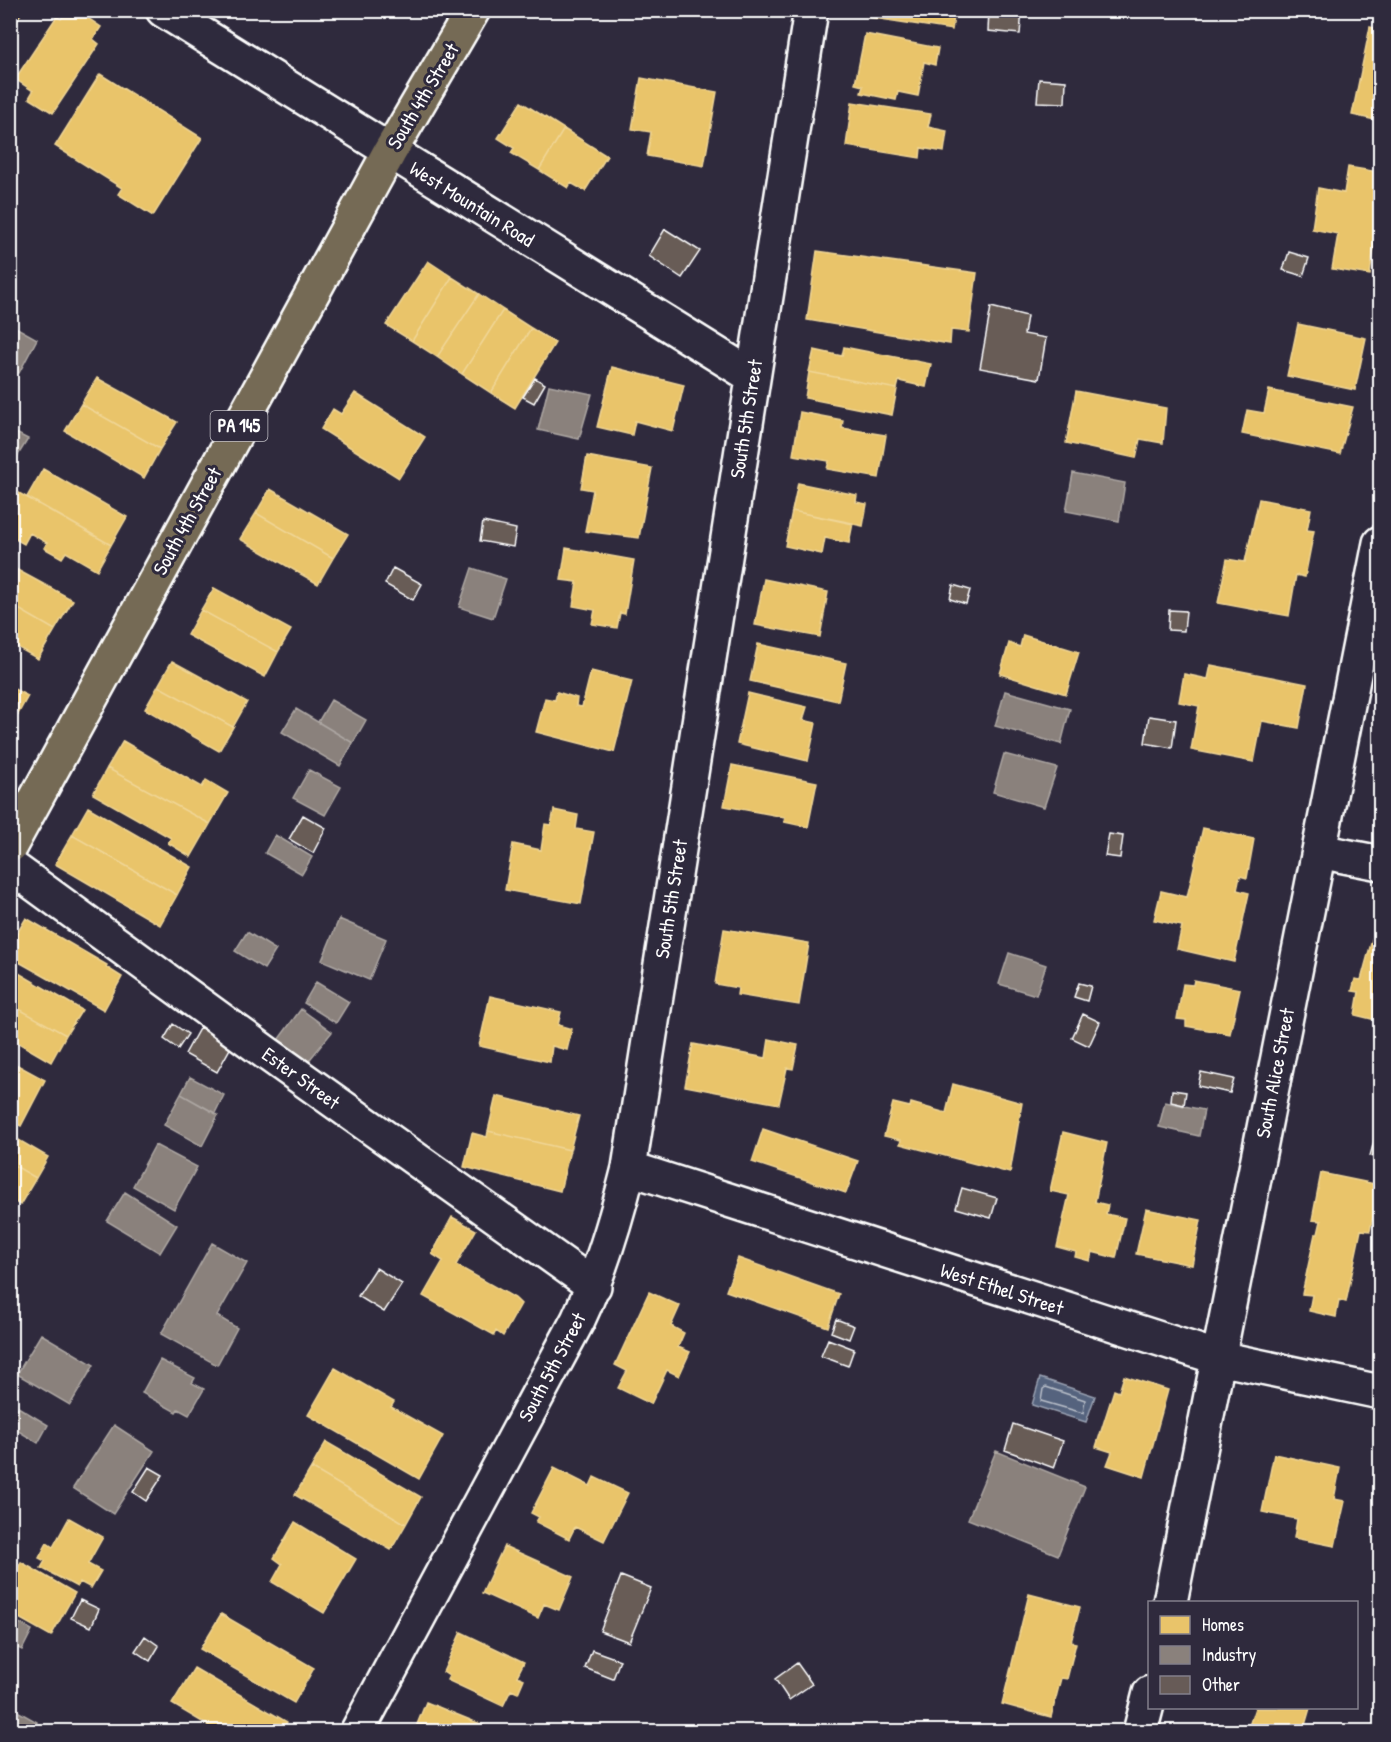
<svg xmlns="http://www.w3.org/2000/svg" width="1391" height="1742" font-family="'Patrick Hand',sans-serif">
<style>
.water{fill:#55637e;stroke:#99a1b2;stroke-width:1.5}
.homes{fill:#e9c46a;stroke:#f0d697;stroke-width:1.5}
.industry{fill:#8a817c;stroke:#ada7a3;stroke-width:1.5}
.lines{fill:none;stroke-linecap:round;stroke-linejoin:round}
.shore{stroke:#bbc1cb;stroke-width:1.5}
.building{fill:#675b57;stroke:#fff;stroke-width:1.5}
.minor-casing{stroke:#fff;stroke-width:38}
.primary-casing{stroke:#fff;stroke-width:38}
.minor{stroke:#2f2a3d;stroke-width:33}
.primary{stroke:#756a55;stroke-width:33}
.labels{text-anchor:middle;stroke-width:6;stroke-linejoin:round;paint-order:stroke}
.shield{fill:#2f2a3d;stroke:#c1bfc5;stroke-width:1.5}
.shield-label{font-size:18px;font-weight:bold;fill:#fff}
.street-label{font-size:20px;fill:#fff;stroke:#2f2a3d}
</style>
<rect width="100%" height="100%" fill="#2f2a3d"/>
<filter id="ink" filterUnits="userSpaceOnUse"><feTurbulence type="fractalNoise" baseFrequency=".0167" numOctaves="2"/><feDisplacementMap in="SourceGraphic" scale="12" xChannelSelector="R" yChannelSelector="G"/><feConvolveMatrix kernelMatrix="1 2 1 2 8 2 1 2 1" color-interpolation-filters="sRGB"/></filter>
<g filter="url(#ink)">
<path class="water" d="M1040 1378 1095 1396 1086 1422 1032 1405Z"/>
<path class="homes" d="M10 10H23L10 31Z
M67 10H76L101 27 93 39 99 44 53 113 29 98 33 91 15 79 57 16 61 19Z
M869 10H955L952 30 868 17Z
M1370 27 1380 29V121L1352 115Z
M865 34 938 48 935 65 924 62 918 96 898 92 896 100 861 93 863 86 855 84Z
M100 74 202 138 153 216 118 194 122 188 55 146Z
M641 78 717 92 704 166 647 156 651 132 632 129Z
M521 102 564 129 539 170 511 153 514 148 498 138Z
M852 102 931 114 928 127 947 131 944 152 921 148 920 158 846 146Z
M564 129 607 156 585 191 571 183 568 188 539 170Z
M1348 167 1379 172 1377 186 1380 187V240L1375 239 1370 275 1332 269 1338 234 1312 229 1318 188 1344 193Z
M817 251 977 273 969 332 951 330 950 344 807 320Z
M428 261 452 277 412 341 386 325Z
M452 277 479 294 437 357 412 341Z
M479 294 503 310 462 374 437 357Z
M503 310 531 328 491 393 462 374Z
M1298 324 1366 338 1355 390 1287 376Z
M531 328 555 343 515 408 491 393Z
M844 347 931 364 926 387 899 381 897 389 809 372 814 350 842 356Z
M612 367 684 385 673 431 635 421 632 435 597 427Z
M809 372 897 389 892 415 805 398Z
M97 378 177 422 160 449 81 404Z
M1269 390 1353 407 1340 454 1242 434 1247 410 1264 413Z
M1076 391 1166 408 1163 443 1140 439 1136 458 1066 443Z
M355 393 425 437 399 478 321 429 333 409 341 414Z
M81 404 160 449 144 478 65 431Z
M800 412 843 420 842 428 886 435 879 478 827 469 829 461 793 455Z
M587 456 652 468 639 538 585 531 593 490 581 488Z
M43 469 127 517 111 545 27 497Z
M798 483 857 495 856 502 867 504 863 526 792 511Z
M10 488 111 545 97 570 66 552 62 558 44 548 47 543 30 533 24 544 10 536Z
M270 489 348 534 333 558 256 513Z
M1259 499 1311 509 1307 530 1314 531 1305 577 1296 575 1289 616 1218 603 1227 559 1245 562Z
M792 511 853 523 849 543 825 538 822 554 785 546Z
M256 513 333 558 318 584 240 539Z
M566 548 634 560 625 614 620 613 617 628 592 624 595 610 573 606 577 582 561 580Z
M10 566 73 600 55 630 10 604Z
M764 579 828 592 820 637 755 625Z
M214 588 291 630 278 652 201 610Z
M10 604 55 630 38 659 10 643Z
M201 610 278 652 265 677 187 635Z
M1023 635 1079 652 1066 694 1000 674 1009 643 1020 647Z
M758 644 846 663 838 701 750 681Z
M172 661 247 702 233 727 158 686Z
M1211 665 1307 684 1299 728 1262 721 1254 762 1191 750 1199 706 1179 702 1184 674 1208 679Z
M591 671 632 681 614 752 536 732 545 698 555 700 557 692 577 698 576 706 582 707Z
M158 686 233 727 219 751 145 709Z
M10 687 28 696 13 723 10 722Z
M748 693 807 707 803 720 816 723 808 761 737 744Z
M123 741 202 787 206 780 228 793 210 824 107 768Z
M732 765 817 782 808 827 784 822 785 817 724 806Z
M107 768 210 824 191 857 168 843 171 838 93 794Z
M88 807 192 867 177 895 72 835Z
M554 810 578 815 576 829 594 832 581 904 505 890 513 844 541 850 545 824 551 825Z
M1203 828 1254 839 1247 878 1240 876 1237 890 1249 893 1234 962 1177 949 1182 926 1154 920 1161 891 1187 897Z
M72 835 177 895 160 925 55 864Z
M26 918 107 965 106 967 122 977 104 1010 10 957V945Z
M724 929 809 943 799 1005 737 995 738 988 715 984Z
M1373 936 1380 937V1021L1355 1015 1359 992 1352 991 1355 979 1361 980Z
M10 968 82 1010 66 1035 10 1004Z
M1194 980 1240 989 1230 1034 1186 1026V1020L1177 1019 1183 984 1193 985Z
M490 996 561 1012 558 1025 572 1029 567 1050 552 1046 550 1062 479 1046Z
M10 1004 66 1035 51 1062 10 1038Z
M769 1039 798 1045 793 1069 787 1068 779 1104 685 1086 693 1044 766 1058Z
M10 1061 45 1080 21 1126 10 1121Z
M953 1084 1022 1103 1010 1173 900 1144 901 1140 884 1136 893 1103 910 1107 911 1103 946 1113Z
M496 1096 579 1116 570 1150 488 1131Z
M763 1129 858 1161 846 1193 752 1162Z
M488 1131 570 1150 560 1191 464 1167 472 1133 487 1137Z
M1063 1132 1107 1143 1095 1202 1108 1205 1106 1214 1125 1218 1116 1258 1092 1252 1090 1261 1075 1257 1076 1252 1057 1247 1069 1195 1050 1191Z
M10 1135 48 1157 36 1178 10 1163Z
M10 1163 36 1178 20 1205 10 1199Z
M1321 1173 1380 1185 1370 1231 1361 1230 1346 1302 1339 1300 1336 1317 1309 1311 1312 1295 1302 1294 1315 1234H1318L1321 1221 1312 1220Z
M1146 1209 1201 1220 1192 1265 1136 1254Z
M452 1217 476 1230 456 1265 515 1298 521 1304 503 1336 496 1331 494 1335 423 1296 443 1261 432 1254Z
M738 1258 839 1294 828 1327 726 1291Z
M649 1292 680 1306 671 1326 684 1333 678 1347 690 1352 679 1376 667 1370 651 1404 618 1388 627 1371 615 1365Z
M335 1368 394 1402 391 1407 443 1436 419 1479 308 1415Z
M1124 1376 1168 1390 1144 1477 1107 1465 1112 1452 1096 1447 1114 1390 1119 1392Z
M326 1442 421 1497 406 1524 311 1468Z
M1274 1454 1340 1468 1334 1499 1345 1501 1335 1546 1294 1538 1297 1519 1262 1512Z
M311 1468 406 1524 391 1550 295 1495Z
M554 1468 590 1486 594 1477 628 1493 604 1541 575 1527 569 1539 536 1522 539 1517 531 1513Z
M69 1518 103 1537 88 1564 101 1571 91 1588 80 1582 77 1587 41 1568 45 1561 39 1558 47 1543 53 1547Z
M295 1522 356 1559 324 1613 272 1582 282 1564 274 1558Z
M504 1546 573 1577 559 1610 544 1604 538 1618 482 1593Z
M21 1562 75 1593 51 1636 10 1613V1582Z
M1029 1594 1080 1607 1071 1642 1076 1643 1067 1679 1061 1678 1051 1717 1002 1704Z
M221 1614 314 1668 294 1703 200 1649Z
M461 1632 524 1662 517 1676 524 1679 518 1693 511 1690 503 1706 447 1680 449 1676 443 1672Z
M194 1668 287 1722 282 1732H219L172 1704Z
M426 1702 500 1732H414Z
M1255 1708H1310L1303 1732H1247Z"/>
<path class="industry" d="M10 324 37 339 19 373 10 368Z
M549 385 592 394 579 439 538 430Z
M10 430 28 439 15 460 10 457Z
M1073 473 1125 483 1119 521 1066 511Z
M472 568 506 579 493 618 459 607Z
M1005 691 1070 709 1061 744 995 726Z
M331 700 366 720 353 743 318 722Z
M296 709 353 743 340 766 282 732Z
M1004 754 1057 768 1044 807 993 792Z
M309 770 341 787 325 815 293 798Z
M275 835 312 857 302 874 265 853Z
M339 919 386 939 369 980 322 960Z
M247 932 276 950 264 969 235 951Z
M1009 953 1046 965 1036 995 999 984Z
M316 982 349 1002 336 1023 304 1003Z
M301 1009 332 1032 307 1063 278 1040Z
M190 1077 224 1095 215 1113 181 1094Z
M181 1094 218 1115 202 1146 164 1125Z
M1165 1102 1204 1110 1199 1136 1159 1127Z
M155 1145 197 1167 174 1209 133 1186Z
M125 1192 177 1225 160 1253 107 1221Z
M212 1243 247 1263 217 1316 237 1328 217 1365 161 1334Z
M41 1334 94 1365 70 1405 17 1374Z
M160 1360 195 1378 192 1383 204 1389 189 1415 178 1409 176 1412 142 1393Z
M18 1407 48 1425 38 1443 10 1426Z
M114 1425 154 1451 113 1514 73 1488Z
M996 1451 1085 1487 1058 1555 968 1519Z
M10 1618 32 1630 22 1650 10 1644Z
M10 1707 37 1722 32 1732H10Z"/>
<g class="lines">
<path class="shore" d="M1046 1387 1085 1400 1083 1413 1041 1401 1043 1389Z"/>
</g>
<path class="building" d="M989 10H1022L1020 34 988 31Z
M1039 79 1066 81 1065 103 1037 102Z
M665 229 700 251 682 278 649 256Z
M1289 252 1309 258 1303 276 1283 270Z
M991 307 1027 316 1024 334 1046 338 1039 379 980 368Z
M535 378 545 384 534 403 523 397Z
M483 522 516 529 513 547 480 541Z
M393 568 422 584 413 600 385 584Z
M953 585 970 590 966 604 950 599Z
M1169 610 1186 611 1184 631 1168 630Z
M1149 716 1176 720 1172 748 1145 743Z
M303 815 326 828 313 853 289 839Z
M1109 834 1123 836 1120 858 1105 856Z
M1079 983 1091 986 1087 1001 1074 997Z
M1083 1014 1100 1022 1089 1046 1072 1038Z
M173 1024 188 1034 178 1049 164 1039Z
M200 1027 232 1045 217 1072 185 1054Z
M1201 1072 1234 1079 1230 1093 1198 1086Z
M1172 1090 1186 1092 1184 1105 1171 1102Z
M1376 1134 1380 1136V1159L1370 1156Z
M962 1188 997 1198 991 1218 956 1208Z
M376 1268 402 1284 384 1312 358 1296Z
M836 1319 854 1326 849 1339 831 1332Z
M828 1339 854 1349 848 1366 821 1356Z
M1013 1424 1063 1441 1054 1468 1005 1450Z
M149 1467 163 1475 146 1501 133 1492Z
M621 1576 651 1588 629 1642 600 1631Z
M80 1600 99 1609 91 1627 71 1618Z
M145 1636 159 1646 150 1661 135 1651Z
M592 1650 620 1660 613 1679 585 1668Z
M797 1663 812 1684 789 1700 775 1679Z"/>
<g class="lines">
<defs>
<path id="minor" d="M163 10 752 376
M1319 851 1380 863
M10 866 265 1052 594 1286
M629 1168 1219 1358 1380 1392
M1170 1602 1380 543
M357 1732 578 1320C601 1271 616 1220 629 1168L811 10
M1140 1732 1150 1693"/>
<path id="primary" d="M10 846 389 153 473 10"/>
</defs>
<use href="#minor" class="minor-casing"/>
<use href="#primary" class="primary-casing"/>
<use href="#minor" class="minor"/>
<use href="#primary" class="primary"/>
</g>
</g>
<g class="labels">
<rect class="shield" x="210.5" y="411" width="57" height="30" rx="4.5"/>
<g class="shield-label">
<text x="239" y="432">PA 145</text>
</g>
<g class="street-label">
<text transform="translate(423 96) rotate(-59)" y="7">South 4th Street</text>
<text transform="translate(472 204) rotate(32)" y="7">West Mountain Road</text>
<text transform="translate(746 419) rotate(-81)" y="7">South 5th Street</text>
<text transform="translate(187 521) rotate(-61)" y="7">South 4th Street</text>
<text transform="translate(671 899) rotate(-81)" y="7">South 5th Street</text>
<text transform="translate(1275 1073) rotate(-79)" y="7">South Alice Street</text>
<text transform="translate(301 1078) rotate(36)" y="7">Ester Street</text>
<text transform="translate(1002 1289) rotate(18)" y="7">West Ethel Street</text>
<text transform="translate(552 1367) rotate(-62)" y="7">South 5th Street</text>
</g>
</g>
<rect width="1391" height="1742" fill="none" stroke="#2f2a3d" stroke-width="36"/>
<rect x="18" y="18" width="1355" height="1706" fill="none" stroke="#fff" stroke-width="2" filter="url(#ink)"/>
<rect x="1148" y="1601" width="210" height="108" fill="#2f2a3d" stroke="#827f8b" stroke-width="1.5"/>
<rect x="1160" y="1616" width="30" height="18" fill="#e9c46a" stroke="#827f8b" stroke-width="1.5"/>
<text x="1202" y="1631" font-size="18" fill="#ffffff">Homes</text>
<rect x="1160" y="1646" width="30" height="18" fill="#8a817c" stroke="#827f8b" stroke-width="1.5"/>
<text x="1202" y="1661" font-size="18" fill="#ffffff">Industry</text>
<rect x="1160" y="1676" width="30" height="18" fill="#675b57" stroke="#827f8b" stroke-width="1.5"/>
<text x="1202" y="1691" font-size="18" fill="#ffffff">Other</text>
</svg>
